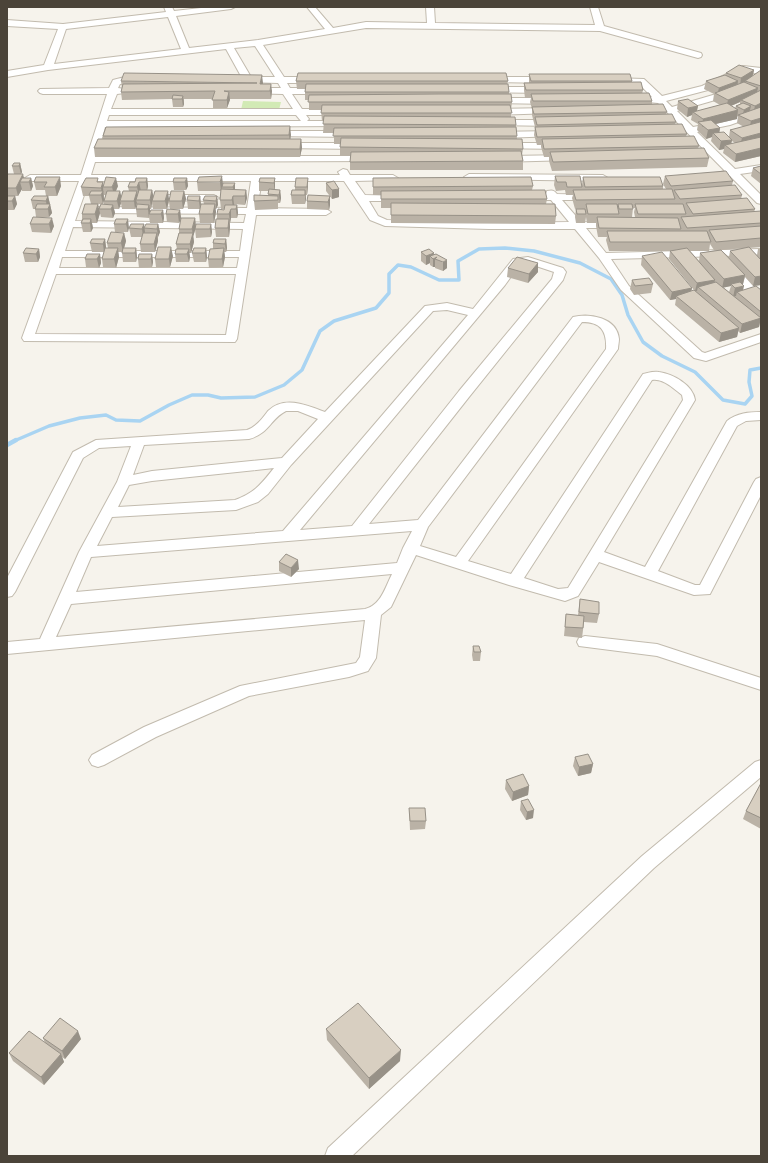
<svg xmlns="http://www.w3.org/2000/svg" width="768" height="1163" font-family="Signika,sans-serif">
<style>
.green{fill:#d2eab5}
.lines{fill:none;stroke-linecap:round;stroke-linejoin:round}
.stream-far1{stroke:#a9d4f2;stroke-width:3.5}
.stream{stroke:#a9d4f2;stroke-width:4.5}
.minor-casing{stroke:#c2bbae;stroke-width:2}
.minor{fill:#fff;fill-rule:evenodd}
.wall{fill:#bab2a6;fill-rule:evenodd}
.shaded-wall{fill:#979187}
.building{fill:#d8cfc1;stroke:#979187}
</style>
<rect width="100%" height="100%" fill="#f6f3ec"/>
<path class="green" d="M243 101 281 102 279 110H241Z"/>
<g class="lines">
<path class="stream-far1" d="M14 441 49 426 80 418 106 415 116 420 140 421 169 405 192 395H208L221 398 255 397 284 385 302 370 320 331 334 321 376 308 389 293V274L398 265 411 267 439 280H459L458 261 479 249 505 248 534 251 580 263 611 279 622 295 628 315 643 342 662 356 695 372 723 400 745 404 752 396 749 382 750 370 761 368"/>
<path class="stream" d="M7 445 16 440"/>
<defs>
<path id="minor" d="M164 7H172L174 11 210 7H235L231 9 176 16 189 48 258 40 325 29 307 7H315L333 28 366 22 427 23 426 7H434L435 23 595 25 590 7H598L604 26 701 53 702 55 701 57 698 58 600 31 366 28 263 45 284 77H317L322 80 317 83H287L290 88H324L329 91 324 94H292L302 109H342L347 112 342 115H306L309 119 307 121H343L348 124 346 126 105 127 97 156H369L373 157 374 159 373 161 95 162 91 175H340L338 172 343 169 347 170 350 175H393L398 178 397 180 355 181 365 195 405 196 406 198 401 201H369L378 216 387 220 489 223 569 222 551 200H525L520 197 525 194H546L547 191C552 190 554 190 557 194L597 195 598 197 593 200H562L581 222 620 223 621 225 616 228H586L606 253 761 249V255L611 259 629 286 702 352 705 353 761 334V342L706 361 694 358 621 290 599 258 575 229H489L385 226 370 220 344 181H262L257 208 326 209 331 212 326 215H256L237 339 235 342 24 341 22 338 79 181H30L25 178 30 175H81L107 94H43L40 93 38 91 40 89 109 88 113 80C122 77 134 76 144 78L146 80 144 82 120 84 118 88 125 89 127 91 125 93 117 94 111 109H293L283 94 249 93 247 91 249 89 252 88H281L278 83 240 82 238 80 242 78 226 49 48 70 7 77V71L44 65 58 29 7 26V20L63 24 166 12ZM168 17 181 49 54 64 66 29ZM255 46 275 77H251L234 48ZM109 115H296L301 121H107ZM89 181H251L247 208 95 207 90 210 95 213 246 214 244 223 75 221ZM73 227 243 229 240 251H65ZM62 257H239L237 268H59ZM56 274H236L226 335 35 334Z
M743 66 761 68V74L744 72 708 90 666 101 672 107 730 90H736L738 92 736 94 677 111 693 127 725 121 761 108V114L730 125 697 132 735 169 761 165V171L740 174 761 195V204L757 203 730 176H721L720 174 721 172 725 171 658 103 648 102 646 100 648 98 652 97 639 84H613L608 81 613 78 644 79 662 96 702 86Z
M487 77H549L554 80 549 83 484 82 482 80Z
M488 87H544L549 90 544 93 485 92 483 90Z
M493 98H551L556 101 551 104 490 103 488 101Z
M552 108 557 111 555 113 492 115 487 112 492 109Z
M495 120H553L558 123 553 126 492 125 490 123Z
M271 131H353L358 134 353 137 268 136 266 134Z
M555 131 558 132 560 134 558 136 497 138 492 135 497 132Z
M282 143H360L365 146 360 149 279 148 277 146Z
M502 143H562L567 146 562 149 499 148 497 146Z
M569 155 573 156 574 158 573 160 503 162 498 159 503 156Z
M469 174 603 175 608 178 603 181 465 179 464 177Z
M165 195H214L219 198 214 201 161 200 160 198 161 196Z
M528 257 563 268 566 272 563 280 469 397 369 524 418 520 573 317C589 313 617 317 619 339 619 342 618 346 618 349L468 561 511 574 643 374C648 373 653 371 659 372 673 374 693 385 695 400L604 552 645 567 727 421C737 413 749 412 761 412V420L746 421 737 426 658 571 695 585H700L754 482 756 479 761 477V495L710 594 694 595 599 562 578 596 565 601 509 585 416 555 391 607 381 615 376 658 368 671 349 677 249 696 156 737 104 765 98 767 92 765 89 760 92 755 144 727 240 686 356 663 360 657 365 620 7 654V642L40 639 79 552 117 482 131 446 99 448 83 458 15 592 12 596 7 597V578L73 452 96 440 247 430C257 426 262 419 268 411 284 395 307 405 325 412L425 306 447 303 473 309 513 259ZM527 263 554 272 552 279 459 391 352 526 300 530 505 285 520 264ZM447 310 468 315 283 531 97 546 112 517 236 510 258 502 268 494 291 465 433 311ZM582 322C601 322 607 331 606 349L456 557 420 546 428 527ZM652 380C663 378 673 388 682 395L683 400 568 588 558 589 524 578ZM286 411H298L318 419 282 458 152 471 133 475 144 445 249 439C270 433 270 419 286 411ZM274 468C261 484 255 493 235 500L118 507 129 485 152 481ZM412 531 403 548 397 563 76 592 91 557ZM392 574C385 588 381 605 365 609L56 637 71 604Z
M730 265 734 266 761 292V301C749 299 734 279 726 270L724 268 726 266Z
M585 636 657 644 761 678V690L657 656 579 646 577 642 579 638Z
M761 760V777L654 868 352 1156H325L328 1148 642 856 755 762Z"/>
</defs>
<use href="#minor" class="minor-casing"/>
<use href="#minor" class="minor"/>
</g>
<path class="wall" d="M754 70 753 76 761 70V156L735 162 723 153 724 149 719 150 711 141 712 137 706 139 697 130 698 124 691 120 692 115 687 117 677 109 678 101 698 106 697 111 720 105 713 101 714 94 704 89 706 81 725 75 726 73ZM740 102V104L736 106 735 108 731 106ZM737 116H738L737 123 744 127 730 130 729 137 719 132 720 128 715 124 737 119ZM732 141 735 143 731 144Z
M529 74 632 81V82L643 90 642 94 652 101V104L667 112 666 114 676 122 675 124 687 134 686 136 699 146 698 148 709 158 707 167 552 171 549 161V157H544L541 147V145H537L534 135 535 127 532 115V109L530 102 531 98H525L524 90V83H529Z
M121 81 263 83V84L272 91 271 99H230L227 108H213V99H184V104L183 107H173L172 99 122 100 121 92 122 88Z
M296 81H508L507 84 509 92V94L512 102 511 110V117L516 125 517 139 523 149 522 155 523 161V170H350V156H340V144H334V133H323L324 121H322L321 110H309V100H305V89H297Z
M290 126V139H301L302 148 300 157H95L94 148 103 139V136Z
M20 163 22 172 21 174 24 178H31L33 186 31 191H22V189L18 196H15L17 204 14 210H7V176L14 174 12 166Z
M761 166V184L751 176 753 168Z
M555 176 582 185 583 177 663 186V189H666L663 184 665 176 733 181 732 185 742 195 741 199 755 209 754 212 761 211V247L749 248 757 255 758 249H761V285L753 286 745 277 743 284H741L743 291 761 290V322H760L759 327 740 333 738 331 737 337 719 342 675 305 676 299 670 300 641 265 642 256 692 288 691 291 694 290 669 259 670 251H609L606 240 607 237H598L596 226V223H587L586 217 585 223H576L575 217 576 209 585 208 575 209 572 198 573 195H566L565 190 556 191 554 185ZM633 208H635L634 212 635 217H632ZM710 244 714 250H717L700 253 699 261 690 251H709ZM747 248 730 251 729 257 721 250ZM731 286 729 292 723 287Z
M36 177 61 186 57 196H46L45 190H36L34 182Z
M147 178 148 186 147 190H152L153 197 169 198 184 191 186 199 183 209H170L169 202 167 209H153L152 203 151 209H150V211L163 210 164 218 163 223H150L149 217V218L137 217 136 209 137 205V203L135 209H122L121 203 119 209H114L115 213 113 218 101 217 100 213 97 223H92L93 228 91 232H83L81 223 82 219V214L99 209 104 204V201L103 204H91L89 196H83L81 187 99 182 103 185 118 186 116 191 121 197 129 191 128 187 135 182ZM104 193V195H106L104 199Z
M187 178 188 186 186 190H174L173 182Z
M275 178V190H280L281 198 280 203H278V209L255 210 254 201 268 196V191H259V182Z
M373 178 533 186 532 190 547 199 546 204 556 216 555 224 391 223V208H381V195H373Z
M197 182 235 183V190H246L247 198 245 205 234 204 237 205 238 213 237 218H231L230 223V227L229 237H216L215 228 217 219V214L224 210V209H221L220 200 221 191H198Z
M326 183 339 189V197L332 199 326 191Z
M308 186 307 195H306L305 204H292L291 195 295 190V187Z
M48 196 52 213 49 217H36L35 209H33L31 200Z
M200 196 201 205 200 209H188L187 200Z
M217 196 218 205 216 209H215L216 212 214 223H200L199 214 204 204 203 200Z
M330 196V205L329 210 307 209V201Z
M180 210 181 218 179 223 167 222 166 214Z
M33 217 54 226 51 233 32 232 30 224Z
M195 218 196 227 193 237 194 242 191 253H189L190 257 189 262H176L175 254 177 249 176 244 179 233V229Z
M128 219V232H115L114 224Z
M144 224V228L158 224 160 232 158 237V241L155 252H141L140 244 142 237H131L129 228Z
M211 224 212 232 211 237 196 238 195 229Z
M124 233 126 241 124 248H136L137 257 136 262H123L122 252H118L119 257 116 268 103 267 102 259 104 252H92L90 243 105 239 106 248H108L107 243Z
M226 239 227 248 226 252H224L225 257 223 267 209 268 208 259 213 249V243Z
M206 248 207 257 206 262H194L192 253Z
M39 249 40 257 38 262H25L23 253Z
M421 252 434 255 436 254 447 268 443 271 435 268V267H433L430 265V263L426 265 421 261Z
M100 254 101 263 99 268 86 267 85 259Z
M152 254 153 262 152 267 139 268 138 259Z
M173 256 170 267H156L155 259Z
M538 263V272L528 283 507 277 508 268Z
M632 280 653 284 651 293 634 295 630 289Z
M279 562 299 569 291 577 279 571Z
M580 599 599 614 597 623 584 622 582 638 564 636 566 614 578 615Z
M473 646 481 652 480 661H473L472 655Z
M575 757 593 764 591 773 578 776 573 766Z
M506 780 529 786 528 795 512 801 505 789Z
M761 783V829L743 819 746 811Z
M521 801 533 818 526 820 520 810Z
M409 808 426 821 425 829 410 830Z
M326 1029 400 1061 369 1089 327 1040Z
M43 1038 81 1039 65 1059 62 1057 64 1062 44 1085 13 1061 9 1053 45 1043Z"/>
<path class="shaded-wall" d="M754 70 752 78 745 81V83L740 86 741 78Z
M262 75 263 83 261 92 260 84Z
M738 81 737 89 717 95 719 88Z
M271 84 272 91 271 99 270 91Z
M758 88 756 96 741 100 740 102 726 108 728 100Z
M229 92 230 100 227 108V100Z
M183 96 184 104 183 107 182 99Z
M761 103V110L753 114 755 106Z
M698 106 696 114 693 112 692 115 687 117 688 108Z
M751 106 749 114 742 117 744 110Z
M738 110 737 119 703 127 702 126 703 119Z
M761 118V125L749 130 751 121Z
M290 126 291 135 290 143 289 135Z
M720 128 719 136 713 133 712 137 706 139 708 130Z
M761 133V141L740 146 742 138Z
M301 139 302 148 300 157V149Z
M732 140 730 148 725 145 724 149 719 150 721 141Z
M761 148V156L735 162 736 154Z
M20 163 22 172 21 174 19 166Z
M23 174 25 182H20L22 189 18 196 16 188Z
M222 176 223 184 222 187 221 191 220 182Z
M60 177 61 186 57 196 55 187Z
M31 178 33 186 31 191 29 182Z
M116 178 118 186 114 195 112 187Z
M147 178 148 186 147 191 146 182Z
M187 178 188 186 186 190 185 182Z
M275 178V186L274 191V183Z
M308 178V186L307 195V187Z
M103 182 104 187H103L104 200 103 204 101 195 102 194 101 188Z
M139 182 141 191 139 196 137 187Z
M235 183V191L234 196 233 187Z
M339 189V197L332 199V190Z
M152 190 154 199 152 201V203L151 209 150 200Z
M246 190 247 198 245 205V196Z
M280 190 281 198 280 203 279 195Z
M305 190 306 199 305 204Z
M120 191 122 199 120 201 121 203 119 209 117 201Z
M137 191 138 199 136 200 137 203 135 209 134 201Z
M168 191 169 199 167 209 165 201Z
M184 191 186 199 183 209 182 201Z
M15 196 17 204 14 210 12 201Z
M48 196 50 204 47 209 46 201Z
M200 196 201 205 200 209 199 201Z
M217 196 218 205 216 209V201Z
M233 196 234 204 233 209 232 200Z
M330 196V205L329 210 328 202Z
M50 204 52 213 49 217 48 209Z
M98 204 100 213 97 223 95 214Z
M215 204 216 212 214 223 213 214Z
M113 205 115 213 113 218 111 209Z
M149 205 151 213 149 214V218L148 209Z
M237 205 238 213 237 218 236 209Z
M231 209V218L230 223 229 214Z
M163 210 164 218 163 223 161 214Z
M180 210 181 218 179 223 178 214Z
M52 218 54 226 51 233 49 224Z
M195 218 196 227 193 237 192 229Z
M91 219 93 228 91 232 90 223Z
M128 219 129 228 128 232 126 224Z
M229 219 230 227 229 237 228 228Z
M144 224 145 232 143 237 142 229Z
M158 224 160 232 158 237 157 229Z
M211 224 212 232 211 237 210 229Z
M124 233 126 241 123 252 121 243Z
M157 233 158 241 155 252 154 244Z
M193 233 194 242 191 253 190 244Z
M105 239 106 247 104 252 103 244Z
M226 239 227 248 226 252 225 244Z
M171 247 173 256 170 267 169 259Z
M118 248 119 257 116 268 114 259Z
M136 248 137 257 136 262 135 253Z
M206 248 207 257 206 262 205 253Z
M224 248 225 257 223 267 222 259Z
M39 249 40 257 38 262 36 254Z
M189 249 190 257 189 262 187 254Z
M434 253V258L437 257 435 259V267H433V259L430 256V263L426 265V256Z
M100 254 101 263 99 268 97 259Z
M152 254 153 262 152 267 151 259Z
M447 260V268L443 271V262Z
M538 263V272L528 283 529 274Z
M745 275 743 284 733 286 731 284V286L722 288 724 279Z
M761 276V285L753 286 755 277Z
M715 280 713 288 698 287 697 291H695L697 283Z
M744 286 742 295 737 292 736 296 733 297 735 288Z
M692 288 690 297 676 296V299L670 300 672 292Z
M761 318 759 327 740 333 742 324Z
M739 328 737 337 719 342 721 333Z
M298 560 299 569 291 577V568Z
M593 764 591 773 578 776 579 767Z
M529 786 528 795 512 801 513 792Z
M534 810 533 818 526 820 527 812Z
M78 1031 81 1039 65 1059 62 1051Z
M401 1050 400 1061 369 1089V1078Z
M61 1054 64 1062 44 1085 41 1077Z"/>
<path class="building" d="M739 65 754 70 741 78 726 73Z
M761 70V86L745 81Z
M124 73 262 75 260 84H271L270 91H224L229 92 227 100H212L215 91 121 92 123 84 257 83 121 81Z
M298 73H506L508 81H296Z
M529 74H630L632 81H531Z
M725 75 738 81 719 88 706 81Z
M641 82 643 90H526L524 83Z
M744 82 758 88 728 100 715 93Z
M306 84H508L509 92H305Z
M761 90V103L755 106 741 100Z
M649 93 652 101H533L531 94Z
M438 94H511L512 102H308L309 95Z
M173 95 183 96 182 99H172Z
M688 99 698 106 688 108 678 101Z
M727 103 738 110 703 119 693 112Z
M743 103 751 106 744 110 736 106Z
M663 104 667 112 534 114 532 107Z
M322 105H510L512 113H321Z
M761 107V118L751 121 738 115Z
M672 114 676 122 537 125 535 117Z
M324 116 515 117 516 125 323 124Z
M711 120 720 128 708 130 698 122Z
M760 122 761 123V133L742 138 730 130Z
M682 124 687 134 537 137 535 127Z
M290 126 289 135 103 136 106 127Z
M516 127 517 136H333L334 128Z
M724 132 732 140 721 141 713 133Z
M694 136 699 146 544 149 542 139Z
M761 137V148L736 154 725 145Z
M341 138 522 139 523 149 340 147Z
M98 139H301L300 149 94 148Z
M704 148 709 158 553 162 550 152Z
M521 151 523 161 350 162 351 152Z
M14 163H20L19 166H12Z
M761 166V174L753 168Z
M726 171 733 181 671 186 665 176Z
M8 174H23L16 188H7V176Z
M222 176 220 182H197L199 177Z
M555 176H580L582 187H567L566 182H557Z
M36 177H60L55 187H44L47 182H34Z
M106 177 116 178 112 187H103Z
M531 177 533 186 373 187V178Z
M583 177H660L663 186 585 187Z
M22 178H31L29 182H20Z
M86 178H98L97 182H103L101 188 81 187Z
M136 178H147L146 182H139L137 187H128L130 182H135Z
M174 178H187L185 182H173Z
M260 178H275L274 183 259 182Z
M296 178H308L307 187H295Z
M334 181 339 189 332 190 326 183Z
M223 183H235L233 187H222Z
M735 185 742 195 680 199 674 190Z
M221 189 246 190 245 196H233L232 200H220Z
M269 189 280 190 279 195 268 194Z
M672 189 675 199 576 200 573 190Z
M139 190H152L150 200H136Z
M292 190H305V195H291Z
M545 190 547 199H381V191Z
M91 191H103L101 195H89Z
M107 191H120L117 201H104Z
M123 191H137L134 201H120Z
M155 191H168L165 201H152Z
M171 191H184L182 201H169Z
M254 195 278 196V200L254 201Z
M308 195 330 196 328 202 307 201Z
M7 196H15L12 201H7Z
M34 196H48L46 201 31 200Z
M188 196H200L199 201 187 200Z
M205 196H217L216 201 203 200Z
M747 198 755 209 693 214 686 203Z
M391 203 555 204 556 216 391 215Z
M37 204H50L48 209H35Z
M85 204H98L95 214H82Z
M101 204 113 205 111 209H99Z
M137 204 149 205 148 209H136Z
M201 204H215L213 214H199Z
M586 204H617L619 214H588Z
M618 204H632L633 209H619Z
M635 204H683L686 214H638Z
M225 205H237L236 209H231L229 214H217L218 209 224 210Z
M167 209 180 210 178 214H166Z
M576 209H585L586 214H577Z
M151 210H163L161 214H149Z
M761 211V223L687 228 681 217Z
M33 217 52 218 49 224H30Z
M597 217 678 218 681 229 599 228Z
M181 218H195L192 229H179Z
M83 219H91L90 223H81Z
M116 219H128L126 224H114Z
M216 219H229L228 228H215Z
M131 224H144L142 229 129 228Z
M146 224H158L157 229 144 228Z
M196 224H211L210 229H195Z
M761 226V238L716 242 709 230Z
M607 231H707L711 242H610Z
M111 232 124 233 121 243H107Z
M143 233H157L154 244H140Z
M179 233H193L190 244H176Z
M92 239H105L103 244 90 243Z
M214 239H226L225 244 213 243Z
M158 247H171L169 259H155Z
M749 247 761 260V276L755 277 730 251Z
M26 248 39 249 36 254 23 253Z
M105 248H118L114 259H102Z
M123 248H136L135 253H122Z
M194 248H206L205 253H192Z
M224 248 222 259H208L210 249Z
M687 248 715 280 697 283 670 251Z
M176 249H189L187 254H175Z
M429 249 434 253 426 256 421 252Z
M721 250 745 275 724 279 700 253Z
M662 252 692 288 672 292 642 256Z
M87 254H100L97 259H85Z
M139 254H152L151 259H138Z
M436 254 447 260 443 262 435 259 437 257 433 259 430 256Z
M517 257 538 263 529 274 508 268Z
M649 278 653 284 635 286 632 280Z
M716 282 761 318 742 324 698 287Z
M740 282 744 286 735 288 731 284Z
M756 286 761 290V312L737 292Z
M694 290 739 328 721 333 676 296Z
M286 554 298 560 291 568 279 562Z
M580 599 599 602V614L579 612Z
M566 614 584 616 583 628 565 627Z
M473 646H479L481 652H474Z
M588 754 593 764 579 767 575 757Z
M523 774 529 786 513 792 506 780Z
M761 783V818L746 811Z
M528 799 534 810 527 812 521 801Z
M409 808H425L426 821H410Z
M358 1003 401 1050 369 1078 326 1029Z
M60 1018 78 1031 62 1051 43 1038Z
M29 1031 61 1054 41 1077 9 1053Z"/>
<rect width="768" height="1163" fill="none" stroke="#4b4439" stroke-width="16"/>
</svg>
